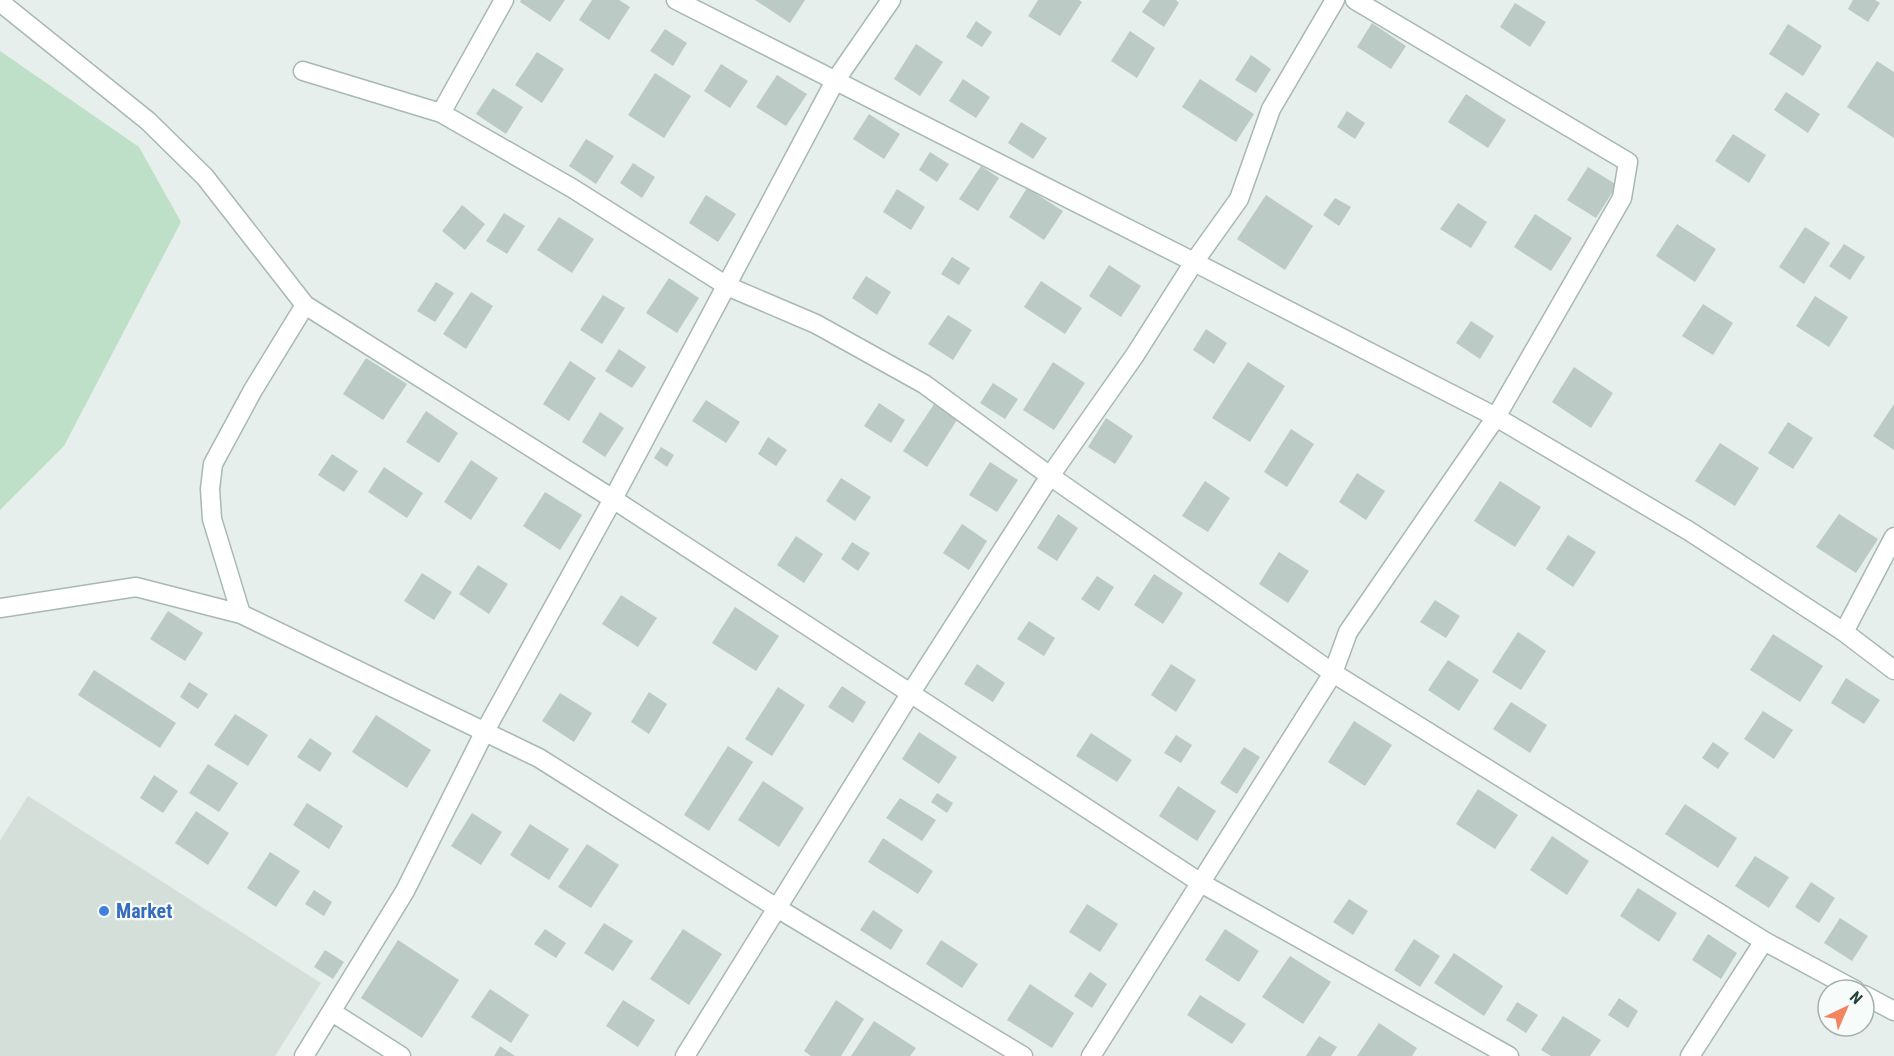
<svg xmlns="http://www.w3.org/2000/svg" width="1894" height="1056" font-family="'Roboto Condensed',sans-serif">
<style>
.built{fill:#d4dfda}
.green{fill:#bfe0c8}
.building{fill:#bbcac4}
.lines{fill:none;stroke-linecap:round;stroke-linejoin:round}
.minor-casing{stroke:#a8b8b2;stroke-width:21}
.minor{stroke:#fff;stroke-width:18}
.shop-dot{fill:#3f7fe0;stroke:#f7fbf9;stroke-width:2}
.labels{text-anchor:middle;stroke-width:4.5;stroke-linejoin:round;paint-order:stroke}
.shop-label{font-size:20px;font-weight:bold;fill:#366cbe;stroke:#f7fbf9;text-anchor:start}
</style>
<rect width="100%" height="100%" fill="#e6efeb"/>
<path class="built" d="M28 796 321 983 275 1056H0V840Z"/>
<path class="green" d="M0 51 139 147 181 222 64 446 0 510Z"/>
<path class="building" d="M521 0H565L550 22 520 2Z
M592 0H619L630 7 609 40 579 20Z
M755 0H805L790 23Z
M1038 0H1079L1082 2 1060 36 1028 16Z
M1150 0H1176L1179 3 1164 27 1142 12Z
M1853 0H1875L1880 3 1868 22 1848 9Z
M1515 3 1546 22 1530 47 1500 27Z
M976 21 992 32 982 47 966 37Z
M1372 23 1406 46 1391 69 1357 47Z
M1788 24 1822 46 1803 76 1769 54Z
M665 29 687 43 673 66 650 51Z
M1130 31 1155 48 1137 78 1111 61Z
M916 44 943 62 920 96 894 79Z
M537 52 564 69 542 103 515 85Z
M1251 55 1271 69 1256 93 1235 80Z
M1877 61 1894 72V138L1847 107Z
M721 64 748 81 730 108 704 91Z
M655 73 691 96 664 138 628 115Z
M777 75 807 94 786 126 756 107Z
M963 79 990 97 976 118 949 101Z
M1200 79 1254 114 1236 142 1182 107Z
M493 88 523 107 506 134 476 114Z
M1786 92 1820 114 1808 133 1774 110Z
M1466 94 1506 120 1488 148 1448 122Z
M1347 111 1365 123 1355 139 1337 127Z
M869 114 900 134 884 159 853 139Z
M1021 122 1047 138 1033 159 1008 143Z
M1733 134 1766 155 1749 183 1715 161Z
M586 139 614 156 596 184 569 166Z
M930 152 949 164 937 182 919 170Z
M633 163 655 177 642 198 620 183Z
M981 166 999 178 978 211 959 199Z
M1588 167 1617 185 1596 218 1567 200Z
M1027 188 1063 211 1044 240 1009 217Z
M897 189 925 207 911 230 883 212Z
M706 195 736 214 718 242 689 223Z
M1266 195 1313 226 1285 270 1237 239Z
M1335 198 1351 207 1339 226 1323 215Z
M1458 203 1487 222 1471 248 1440 229Z
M462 205 485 224 465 250 442 231Z
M504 213 525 226 507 254 486 241Z
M1535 214 1572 238 1551 271 1514 247Z
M559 217 594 239 572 273 537 250Z
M1677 224 1716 249 1695 282 1656 256Z
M1805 227 1830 243 1804 284 1779 267Z
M1844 244 1865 257 1850 280 1829 266Z
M952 257 970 268 959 285 941 274Z
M1109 265 1141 286 1121 317 1089 296Z
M866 276 891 292 877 315 852 298Z
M669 278 699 298 677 333 646 313Z
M1041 281 1082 308 1065 334 1024 307Z
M436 282 454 293 435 322 417 311Z
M471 292 493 306 466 349 443 334Z
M603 295 625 308 602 344 580 330Z
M1815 296 1848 317 1829 347 1796 326Z
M1703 304 1733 323 1713 355 1682 336Z
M948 315 972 330 953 360 928 344Z
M1471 321 1494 336 1480 359 1456 343Z
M1206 329 1227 343 1214 364 1193 350Z
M619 349 646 367 632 388 605 371Z
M366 358 407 384 383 420 343 394Z
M570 361 596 378 569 421 543 404Z
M1053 362 1085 383 1054 430 1023 410Z
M1248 362 1285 386 1250 442 1212 418Z
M1574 367 1613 393 1591 428 1552 402Z
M993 383 1018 399 1005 419 980 403Z
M706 400 740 422 726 443 692 421Z
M879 403 905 420 891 443 864 426Z
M934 404 957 420 927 467 903 451Z
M1894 404V450L1873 436Z
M426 411 458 433 439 463 406 442Z
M600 412 624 428 605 457 582 442Z
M1106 418 1133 436 1115 464 1088 447Z
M1788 422 1813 438 1793 469 1768 453Z
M1291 429 1314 444 1287 487 1264 472Z
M768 437 787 450 776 466 758 454Z
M1720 443 1759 468 1735 506 1695 481Z
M661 447 674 455 667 467 654 458Z
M332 454 358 471 344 492 318 475Z
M471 460 498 478 471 520 444 502Z
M990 462 1018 480 997 512 969 495Z
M384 467 423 493 407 518 368 492Z
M1357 473 1385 491 1366 520 1339 502Z
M841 478 871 497 855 521 826 501Z
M1205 481 1230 498 1208 532 1182 516Z
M1500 481 1541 507 1515 547 1474 521Z
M545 492 582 515 560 550 523 526Z
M1058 514 1078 528 1057 561 1037 548Z
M1839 514 1878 539 1856 573 1816 547Z
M962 524 987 541 969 570 943 553Z
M1568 535 1596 552 1573 587 1546 569Z
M796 536 823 554 804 583 777 565Z
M852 542 870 553 858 571 841 559Z
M1279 552 1309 571 1288 603 1259 584Z
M478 565 508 584 489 614 459 594Z
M422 573 452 592 434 620 404 601Z
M1154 574 1183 593 1163 624 1134 605Z
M1097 576 1114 587 1099 611 1081 599Z
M621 595 657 618 638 647 602 624Z
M1435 600 1460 616 1446 638 1420 622Z
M735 607 779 636 756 671 712 643Z
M168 611 203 633 185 661 150 639Z
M1029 621 1055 638 1044 656 1017 639Z
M1518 632 1546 651 1521 690 1492 672Z
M1773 634 1823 666 1800 702 1750 670Z
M1448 660 1479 680 1459 711 1428 690Z
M977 664 1005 683 993 702 964 684Z
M1171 664 1196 680 1176 712 1151 695Z
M94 670 176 723 160 748 78 695Z
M1846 678 1880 700 1864 724 1831 703Z
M189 682 208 694 198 709 180 697Z
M842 686 866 702 853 723 828 707Z
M778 687 805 705 772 756 745 739Z
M649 692 667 704 649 734 631 722Z
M560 693 592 713 574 742 542 721Z
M1511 702 1547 725 1530 753 1493 729Z
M1763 711 1793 730 1774 759 1744 739Z
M235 714 268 735 248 766 214 745Z
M376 715 431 750 407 788 352 752Z
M1354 721 1392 745 1365 786 1328 762Z
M919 732 957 757 939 784 902 759Z
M1091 733 1132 760 1117 782 1076 756Z
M1176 735 1192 745 1181 763 1164 753Z
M310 738 332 753 320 772 297 757Z
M1713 742 1729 753 1718 769 1702 758Z
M728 746 753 762 709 831 684 815Z
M1244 747 1260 757 1237 794 1220 783Z
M208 764 238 783 219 812 189 793Z
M154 775 178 791 163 813 140 798Z
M763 781 804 808 779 847 738 820Z
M1178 786 1216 811 1197 841 1159 816Z
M1478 789 1518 815 1495 849 1456 824Z
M937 793 953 803 947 813 931 802Z
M900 798 936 820 922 841 886 818Z
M307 803 343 826 329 849 293 825Z
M1685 804 1737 838 1718 868 1665 834Z
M196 811 229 833 208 865 175 843Z
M472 813 502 832 481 865 451 846Z
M530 824 569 849 549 880 510 855Z
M1552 836 1589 861 1567 895 1530 870Z
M883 838 933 871 918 894 868 862Z
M587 844 619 865 591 908 558 887Z
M270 852 300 871 276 907 247 888Z
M1755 856 1789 877 1769 908 1735 886Z
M1811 882 1835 898 1819 923 1795 907Z
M1638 888 1677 913 1659 942 1620 916Z
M314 890 332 902 324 916 305 904Z
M1349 899 1368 911 1353 935 1333 922Z
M1087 904 1118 924 1100 952 1069 932Z
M873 910 903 930 891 950 860 930Z
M1840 918 1868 936 1852 961 1824 943Z
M604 923 633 941 613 971 584 953Z
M545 929 566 943 556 958 534 944Z
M683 929 722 954 689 1005 650 979Z
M1225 929 1259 951 1239 982 1205 960Z
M1708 934 1737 953 1721 979 1692 960Z
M1414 939 1440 956 1420 987 1394 970Z
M398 940 459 980 422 1038 361 998Z
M941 940 978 964 962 988 926 964Z
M325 950 344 962 333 979 314 967Z
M1454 953 1503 986 1484 1016 1434 983Z
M1290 956 1331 982 1303 1024 1262 997Z
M1090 972 1107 984 1092 1008 1074 996Z
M1030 984 1074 1013 1052 1048 1007 1020Z
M490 989 529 1015 511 1043 471 1017Z
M1200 995 1246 1024 1232 1044 1187 1015Z
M1619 998 1638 1011 1628 1028 1608 1015Z
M623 1000 655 1020 638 1047 606 1026Z
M836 1000 864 1019 841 1056H811L804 1051Z
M1517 1002 1538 1015 1526 1033 1506 1020Z
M1563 1016 1601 1040 1590 1056H1551L1541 1050Z
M874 1021 916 1048 910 1056H851Z
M1379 1023 1417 1048 1412 1056H1357Z
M1319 1036 1337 1047 1331 1056H1306Z
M500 1046 515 1056H494Z"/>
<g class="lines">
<defs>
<path id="minor" d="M676 0 1194 262 1496 417 1689 531 1844 632 1894 670
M0 2 148 121 205 177 305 305 613 499 1201 883 1509 1056
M303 71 441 113 572 188 727 286 816 324 924 384 1050 476 1333 673 1764 941 1855 990
M441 113 504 0
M0 608 136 587 241 614 539 758 777 908 1023 1056
M241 614 212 519 210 489 213 464 253 390 305 305
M1844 632 1894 537
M1864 995 1894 1011
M332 1012 401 1056
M304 1056 405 891 485 731 613 499 835 81 891 0
M685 1056 910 694 1050 476 1135 355 1194 262 1239 199 1271 109 1335 0
M1091 1056 1333 673 1348 632 1496 417 1622 198 1628 162 1355 0
M1690 1056 1764 941"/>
</defs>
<use href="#minor" class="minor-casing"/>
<use href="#minor" class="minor"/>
</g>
<circle class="shop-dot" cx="104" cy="911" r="6"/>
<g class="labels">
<g class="shop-label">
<text x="116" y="918">Market</text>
</g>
</g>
<g transform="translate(1846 1008) rotate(44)"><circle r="28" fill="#f7fbf9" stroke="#a3b1ad" stroke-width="1.5"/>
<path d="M0-4.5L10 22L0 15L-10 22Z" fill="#f4845f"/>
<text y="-9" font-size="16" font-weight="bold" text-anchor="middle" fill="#24423a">N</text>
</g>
</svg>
